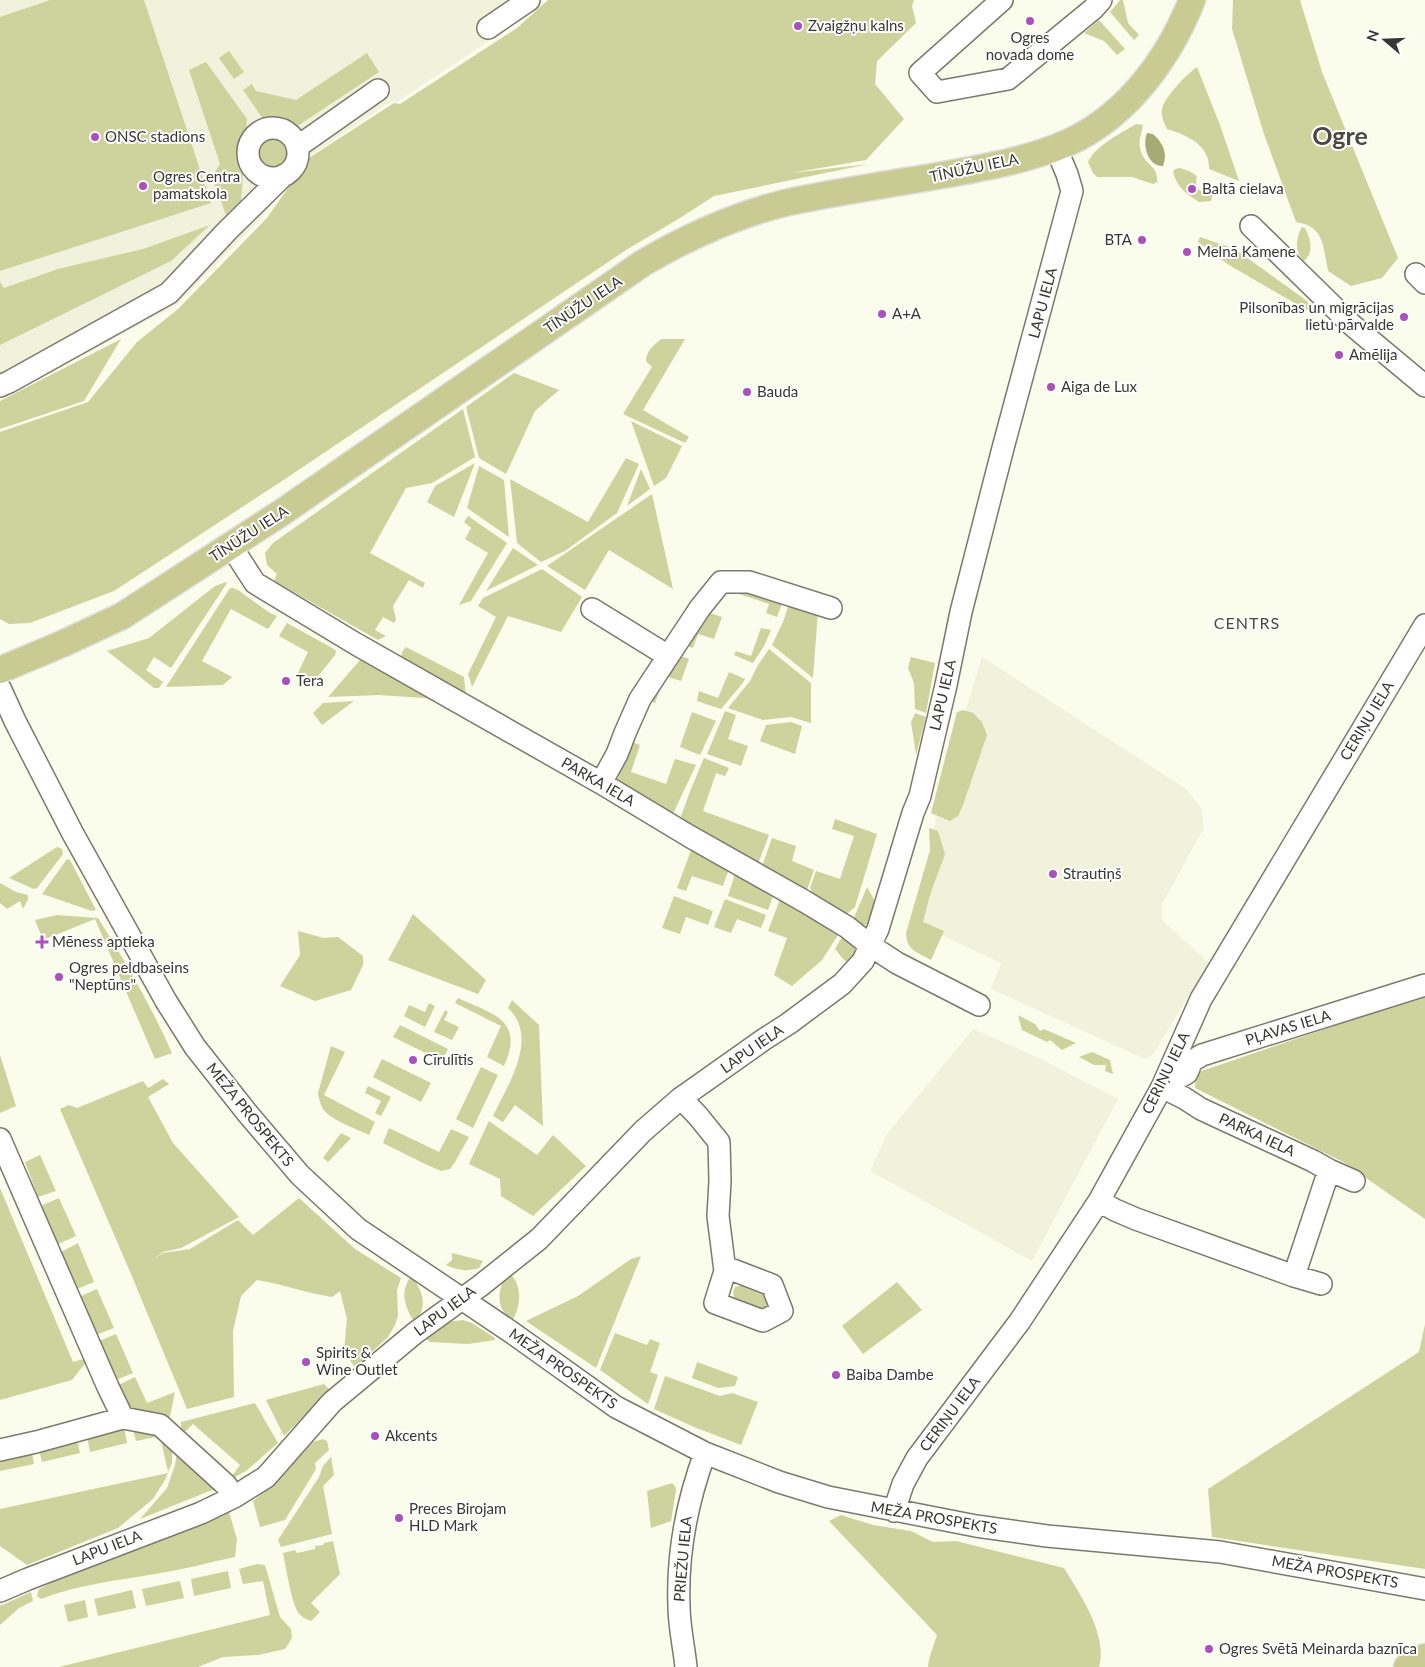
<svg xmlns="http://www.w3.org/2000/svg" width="1425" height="1667" font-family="Lato,sans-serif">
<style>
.built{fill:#f0f2db}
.green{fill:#ced29c}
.water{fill:#a6aa75}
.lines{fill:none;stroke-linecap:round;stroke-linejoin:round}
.minor-casing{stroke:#797a6c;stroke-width:24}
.major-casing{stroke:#dfdfde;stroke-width:29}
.minor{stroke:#fff;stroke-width:21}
.major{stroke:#c9cb93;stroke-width:26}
.poi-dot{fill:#aa4fbb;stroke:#fff;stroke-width:2}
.labels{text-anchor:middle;stroke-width:4;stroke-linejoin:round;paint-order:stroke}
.poi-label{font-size:15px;fill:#373832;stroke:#fff;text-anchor:start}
.street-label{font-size:15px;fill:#373832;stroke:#fff}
.neighbourhood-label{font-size:16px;letter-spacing:1px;fill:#494a3d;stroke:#fff}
.town-label{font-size:25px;font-weight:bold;fill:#494a3d;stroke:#fff}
</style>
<rect width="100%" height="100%" fill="#fbfdec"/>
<path class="built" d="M0 0H541L516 23 397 102 391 101 306 159 266 213 177 305 0 399Z
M982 657 1186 789 1202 809 1204 828 1162 904V920L1209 963 1152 1056 1145 1059 991 989 1001 963 937 933 915 944 933 831 965 712Z
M973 1029 1041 1059 1118 1099 1032 1261 870 1171 887 1134Z"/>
<path class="green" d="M50 0H144L211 203 0 271V17Z
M548 0H914L912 6 916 23 877 61 875 84 904 119 866 160 791 173 869 164 714 196 680 218 626 250 282 481 114 591 30 623 9 624 0 619V432L88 402 137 342 178 309 267 218 309 158 394 103 400 104 517 28Z
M1120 0H1123L1128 23 1139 35 1134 40 1110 12Z
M1233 0H1300L1322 72 1398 258 1382 278 1351 286 1328 271C1323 248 1325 226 1296 222L1264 134 1232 29Z
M1099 20 1125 49 1117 55 1104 41 1084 33Z
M229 51 244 72 234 79 219 58Z
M367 53 379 72 296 127 263 119 243 90 252 84 256 91 296 100Z
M206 62 247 119 241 201 226 215 212 177 220 164 189 70Z
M1197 67 1220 125 1239 181 1209 169C1210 145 1187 135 1167 129 1164 122 1161 117 1162 110 1163 98 1188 73 1197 67Z
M1136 124 1143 125C1142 133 1138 139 1140 148 1143 165 1159 165 1157 182L1153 184 1132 177H1097L1093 173 1088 162C1096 145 1120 134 1136 124Z
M256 152a18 18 0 1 1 36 0a18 18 0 1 1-36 0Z
M1180 168 1189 171 1197 176C1194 186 1199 195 1210 191L1212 197 1211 201 1199 202C1186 194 1177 187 1173 172L1175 169Z
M210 225 171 261 0 345V282L4 288 58 269 143 249Z
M1302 227 1305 228C1311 239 1314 252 1304 261 1294 252 1296 238 1302 227Z
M1200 237 1235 249 1307 301 1314 309 1315 315 1229 265 1198 242Z
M121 339 84 401 0 429V401Z
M661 339H685L643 410 689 437 685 443 623 414 652 367 646 361C646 351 654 345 661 339Z
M514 373 559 390 535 411 506 474 479 458 466 407Z
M463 409 475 457 432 483 406 488 370 553 425 583 423 588 409 580 393 606 396 620 394 623 383 617 375 630 386 636 378 640 274 581 277 574 267 565 265 553 273 543Z
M631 421 682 446 666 478 654 486Z
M626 458 639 464 617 513 565 551 541 562 517 543 510 479 588 522Z
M475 463 454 517 427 502 435 486Z
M479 466 504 480 509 537 467 508Z
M641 469 650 489 627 506Z
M652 494 673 589 609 550 585 590 547 566Z
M468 516 507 543 471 601 459 605 488 553 465 539 471 528 464 522Z
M513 548 538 565 486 591Z
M542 569 582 597 561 632 508 616 472 687 468 674 496 617 478 606 483 598Z
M226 582 227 583 171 668 154 657 146 670 163 682 159 688H154L107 651 149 638 215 586Z
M744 584 784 598 777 617 766 613 769 604 730 591Z
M230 588H233L238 590 270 613 277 616 268 629 231 609 202 661 232 677 223 685 166 687Z
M790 601 818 611 813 678 772 645 783 622Z
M707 612 722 617 714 639 698 634 693 648 684 645Z
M287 623 334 649 336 651 335 655 311 685 296 677 308 652 279 636Z
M761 628 771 630 764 646 753 663 734 655 736 651 751 656Z
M406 647 464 677 466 697 401 660 402 652Z
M769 649 811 683V723L791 717 763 720 728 708 750 681 758 665Z
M678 655 689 659 681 681 665 676 655 703 648 700Z
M911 657 935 663 926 713 915 709 914 683 908 668Z
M360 660 372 661 439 699 379 695 328 697Z
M729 672 745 679 742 684 721 709 697 701 699 691 718 698Z
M354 701 322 725 313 713 323 703Z
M963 710 973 713 982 722 987 735 963 805 958 816 950 821 931 813 957 712Z
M725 711 736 715 728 739 748 746 741 766 707 754Z
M692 712 716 721 700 755 680 747Z
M915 713 926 717 916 755 911 722Z
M791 722 802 726 795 754 760 741 766 725Z
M632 742 640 745 631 772 666 784 675 759 696 765 672 816 616 783Z
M704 758 729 768 725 776 716 773 703 811 769 835 757 867 682 820 681 816 691 789Z
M835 819 877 834 855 907 847 914 813 894 810 888 816 871 840 879 854 836 832 829Z
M929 828 938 831 945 854 930 895 923 922 944 931 931 960C917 952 907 951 906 933L930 850Z
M772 838 796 846 792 861 814 870 807 890 803 895 761 869Z
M693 845 729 869 723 886 692 876 686 891 677 888Z
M57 847 62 849 63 854 37 888 34 889 9 878Z
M67 859 70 860 96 910 92 911 42 894Z
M735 874 773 896 768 910 728 896Z
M0 883 16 892 28 895V899L23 909 20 901 7 909 0 903Z
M867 887 881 912C872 924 867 930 853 920Z
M674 896 713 911 708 925 686 917 680 934 662 928Z
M725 899 766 915 761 928 737 919 731 933 714 927Z
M780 899 840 932 822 960 792 986 774 975 787 938 768 931Z
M413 914 486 980 478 994 388 960Z
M57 915 98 918C126 962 151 1006 172 1053L155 1059 95 919 43 940 35 920Z
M298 931 324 938 338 937 363 956V965L351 990 315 1001 280 986 300 955Z
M847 935C858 947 857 951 854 967L843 959 835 949 840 940Z
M1425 995V1219L1343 1162 1195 1088 1196 1073Z
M458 998C492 1014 525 1019 504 1066L487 1057 501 1026 455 1003Z
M512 1000 539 1025 543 1126 515 1105 503 1122 493 1116C507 1086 540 1038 508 1008Z
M429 1003 435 1006 425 1027 404 1016 409 1005 425 1012Z
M445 1010 448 1012 444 1020 459 1027 452 1040 434 1032Z
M1018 1015 1035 1024 1040 1031 1044 1029 1076 1043 1062 1050 1050 1040 1047 1042 1022 1030Z
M400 1025 448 1049 442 1061 393 1037Z
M331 1046 345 1052 324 1095 375 1122 369 1135C357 1129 330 1120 323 1109 320 1104 319 1098 318 1093Z
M1092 1052 1110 1060 1113 1074 1105 1071 1106 1065H1094L1079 1057Z
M0 1055 16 1106 0 1113Z
M382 1059 431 1083 421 1102 373 1077Z
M481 1067 498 1075 473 1128 456 1119Z
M163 1079 169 1084 148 1097 173 1143 239 1217 181 1248 163 1252 150 1262 163 1253 190 1249 238 1220 253 1235 299 1198 355 1249 401 1278 397 1290 398 1316 395 1325 388 1337 355 1368 344 1350 347 1319 340 1291 332 1297C306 1293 282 1284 257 1280L241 1296 233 1331 234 1397 187 1409 131 1274 60 1109 69 1105 77 1108 143 1081 148 1088Z
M368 1086 391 1097 381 1116 375 1113 381 1101 365 1093Z
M489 1121 537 1155 553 1135 586 1166 533 1216 501 1196 500 1179 469 1164Z
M389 1128 439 1152 451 1129 469 1137 455 1162 450 1169 441 1171 425 1164 383 1143Z
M341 1133 351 1138 328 1162 323 1158Z
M40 1155 56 1191 38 1197 25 1162Z
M0 1188 73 1362 90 1357 72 1380 0 1400Z
M59 1198 76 1236 58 1244 41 1206Z
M78 1243 94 1282 77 1289 61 1252Z
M452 1253 483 1261 479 1268C467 1272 457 1270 446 1265L452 1260Z
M641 1256 596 1368 526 1321 578 1296 631 1259Z
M508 1272C523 1283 521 1307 512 1321 495 1308 497 1289 508 1272Z
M411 1276C423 1290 429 1308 414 1322 405 1306 399 1294 411 1276Z
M897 1282 922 1310 863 1354 842 1326Z
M742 1285 764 1293 768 1301 766 1306 761 1310C749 1306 727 1304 735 1287Z
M97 1289 114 1328 96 1335 81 1296Z
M463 1320 472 1323 495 1338V1340L468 1344 430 1342 426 1339 446 1322Z
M1425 1324V1569L1212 1537 1208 1489 1419 1352Z
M615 1333 647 1345 650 1339 660 1343 650 1372 658 1375 648 1404 600 1370Z
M116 1334 133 1373 116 1380 99 1341Z
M697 1362 738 1377 735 1386 718 1388 692 1378Z
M665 1376 720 1396 732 1393 758 1402 741 1445 694 1427 654 1409Z
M135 1377 147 1403 175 1392 169 1421 159 1413 133 1409 125 1403 118 1385Z
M324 1384 330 1390 284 1436 266 1400Z
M255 1403 278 1443 246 1471 229 1480 240 1465 193 1424 185 1432 181 1428V1422Z
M144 1423 172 1443V1463L168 1472 160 1436 136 1441 132 1426Z
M124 1427 127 1443 90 1452 87 1436Z
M76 1436 80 1453 42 1462 38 1445Z
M323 1439 327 1441 329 1450 315 1463 316 1469 285 1520 260 1527 253 1501 276 1482 313 1442Z
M178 1446 217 1488 140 1519 167 1488 175 1465Z
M31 1448 34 1464 0 1471V1455Z
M331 1457 334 1475 323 1486 332 1534 281 1547 278 1540 319 1477 323 1466Z
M168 1473 165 1480 153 1499 118 1528 27 1565 0 1546V1509Z
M672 1483 675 1486 676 1490 671 1521 651 1528 647 1491Z
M229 1512 237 1539 235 1557C210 1562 186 1569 161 1573 121 1580 80 1584 41 1599L37 1596 39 1589 67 1575Z
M841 1515 873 1525 911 1531 933 1542 956 1541 1064 1568C1080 1594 1108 1635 1099 1667H928L929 1659 937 1635 829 1521Z
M333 1541 340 1574 311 1603 320 1612 311 1621C306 1619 301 1617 298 1612 291 1601 286 1567 283 1553L295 1550 297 1553 315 1549V1546L323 1545 324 1543Z
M257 1564 265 1565 280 1617 291 1629 292 1638 285 1649 258 1655 223 1657 198 1667H59L270 1615 263 1581 243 1584 239 1569Z
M228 1571 231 1588 194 1596 191 1579Z
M180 1581 184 1598 146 1606 142 1589Z
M132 1590 136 1608 98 1616 94 1599Z
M31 1592 33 1601 19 1608 0 1625V1606Z
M85 1600 88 1617 68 1622 64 1605Z"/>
<path class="water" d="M1147 133 1153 134C1163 143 1168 153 1163 166 1148 167 1142 145 1147 133Z"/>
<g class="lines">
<defs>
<path id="minor" d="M1002 0 920 73 937 92 1008 79 1093 9 1101 0
M488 28 529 0
M248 153a25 25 0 1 1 50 0a25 25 0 1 1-50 0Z
M297 147 378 90
M1251 226 1352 325 1425 386
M1416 274 1425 283
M0 386 9 382 169 293 227 231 284 175
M231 546 255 583 356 644 601 783 689 836 804 901 847 927 871 946 897 963 979 1005
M592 609 668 656
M0 688 15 721 72 832 166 1001 195 1047 248 1114 300 1175 358 1229 511 1332 616 1407 705 1453 779 1482 828 1497 976 1526 1047 1536 1220 1552 1425 1589
M601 783 617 754 625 733 640 699 700 608 721 582H749L831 608
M1162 1087 1187 1073 1192 1061 1202 1055 1425 985
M1162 1087 1184 1098 1201 1109 1313 1161 1329 1170 1354 1181
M681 1098 698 1116 719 1142 720 1181 718 1216 725 1271 733 1270 772 1285 782 1311 763 1321 715 1303 725 1271
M0 1139 108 1387 123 1418
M1099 1201 1115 1210 1136 1219 1294 1276 1321 1284
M1294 1276 1329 1170
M0 1450 36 1442 123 1418 160 1425 226 1485 234 1497
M894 1511 903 1484 917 1458 1020 1321 1099 1201 1162 1087 1201 999 1425 625
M0 1591 28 1579 201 1513 234 1497 266 1477 332 1402 415 1333 480 1286 539 1239 643 1131 681 1098 763 1040 788 1024 842 984 863 961 878 929 913 813 920 796 946 685 961 612 1003 448 1072 191 1067 174 1056 148
M686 1667C684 1647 679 1626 679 1606 677 1554 687 1502 705 1453"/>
<path id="major" d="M0 670 62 644 122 616 284 511 643 263C689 236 738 214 789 202 842 191 896 183 949 174 985 167 1021 161 1055 148 1121 124 1167 63 1192 0
M1407 1667 1425 1657"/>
</defs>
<use href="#minor" class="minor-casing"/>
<use href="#major" class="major-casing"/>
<use href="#minor" class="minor"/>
<use href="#major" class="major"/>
</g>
<g class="poi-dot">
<circle cx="1030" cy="21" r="5"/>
<circle cx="798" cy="26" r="5"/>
<circle cx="95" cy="137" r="5"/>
<circle cx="143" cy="186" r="5"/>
<circle cx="1192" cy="189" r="5"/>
<circle cx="1142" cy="240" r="5"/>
<circle cx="1187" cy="252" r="5"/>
<circle cx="882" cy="314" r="5"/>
<circle cx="1404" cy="317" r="5"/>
<circle cx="1339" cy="355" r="5"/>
<circle cx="1051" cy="387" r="5"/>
<circle cx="747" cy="392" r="5"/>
<circle cx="286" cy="681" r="5"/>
<circle cx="1053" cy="874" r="5"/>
<path d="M39.5 934.5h5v5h5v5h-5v5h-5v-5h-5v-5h5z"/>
<circle cx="59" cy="977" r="5"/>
<circle cx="413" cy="1060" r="5"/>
<circle cx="306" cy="1362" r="5"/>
<circle cx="836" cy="1375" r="5"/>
<circle cx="375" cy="1436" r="5"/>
<circle cx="399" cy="1518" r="5"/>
<circle cx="1209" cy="1649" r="5"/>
</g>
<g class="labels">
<g class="poi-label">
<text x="808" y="31">Zvaigžņu kalns</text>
<text x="1030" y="43" text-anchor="middle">Ogres<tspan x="1030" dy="17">novada dome</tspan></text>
<text x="105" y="142">ONSC stadions</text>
<text x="153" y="182">Ogres Centra<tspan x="153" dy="17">pamatskola</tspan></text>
<text x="1202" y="194">Baltā cielava</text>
<text x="1132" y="245" text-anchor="end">BTA</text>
<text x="1197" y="257">Melnā Kamene</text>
<text x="1394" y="313" text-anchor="end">Pilsonības un migrācijas<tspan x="1394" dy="17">lietu pārvalde</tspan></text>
<text x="892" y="319">A+A</text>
<text x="1349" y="360">Amēlija</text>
<text x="1061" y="392">Aiga de Lux</text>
<text x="757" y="397">Bauda</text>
<text x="296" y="686">Tera</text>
<text x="1063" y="879">Strautiņš</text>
<text x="52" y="947">Mēness aptieka</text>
<text x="69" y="973">Ogres peldbaseins<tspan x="69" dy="17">"Neptūns"</tspan></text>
<text x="423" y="1065">Cīrulītis</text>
<text x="316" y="1358">Spirits &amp;<tspan x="316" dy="17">Wine Outlet</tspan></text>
<text x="846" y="1380">Baiba Dambe</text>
<text x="385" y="1441">Akcents</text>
<text x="409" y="1514">Preces Birojam<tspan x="409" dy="17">HLD Mark</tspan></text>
<text x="1219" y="1654">Ogres Svētā Meinarda baznīca</text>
</g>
<g class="street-label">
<text transform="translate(974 168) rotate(-12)" y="5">TĪNŪŽU IELA</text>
<text transform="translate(1043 303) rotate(-75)" y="5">LAPU IELA</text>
<text transform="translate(583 305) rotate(-34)" y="5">TĪNŪŽU IELA</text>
<text transform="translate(249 534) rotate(-33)" y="5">TĪNŪŽU IELA</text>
<text transform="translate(943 695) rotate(-77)" y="5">LAPU IELA</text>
<text transform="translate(1367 721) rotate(-59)" y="5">CERIŅU IELA</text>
<text transform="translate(598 782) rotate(30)" y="5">PARKA IELA</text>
<text transform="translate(1288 1028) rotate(-17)" y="5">PĻAVAS IELA</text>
<text transform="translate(752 1049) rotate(-35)" y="5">LAPU IELA</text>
<text transform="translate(1166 1073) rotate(-64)" y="5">CERIŅU IELA</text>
<text transform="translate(250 1115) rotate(51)" y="5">MEŽA PROSPEKTS</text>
<text transform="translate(1257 1135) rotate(25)" y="5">PARKA IELA</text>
<text transform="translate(445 1311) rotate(-37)" y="5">LAPU IELA</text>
<text transform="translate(563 1369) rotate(35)" y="5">MEŽA PROSPEKTS</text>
<text transform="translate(950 1414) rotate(-53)" y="5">CERIŅU IELA</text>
<text transform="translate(934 1518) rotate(10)" y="5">MEŽA PROSPEKTS</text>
<text transform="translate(107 1548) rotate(-21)" y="5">LAPU IELA</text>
<text transform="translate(683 1559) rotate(-85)" y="5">PRIEŽU IELA</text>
<text transform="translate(1335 1572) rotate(10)" y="5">MEŽA PROSPEKTS</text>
</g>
<g class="neighbourhood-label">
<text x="1247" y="629">CENTRS</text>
</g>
<g class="town-label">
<text x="1340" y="145">Ogre</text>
</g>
</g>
<g transform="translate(1385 40) rotate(289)" stroke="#ffffff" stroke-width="4" paint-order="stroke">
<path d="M0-4L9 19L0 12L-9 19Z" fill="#373832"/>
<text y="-8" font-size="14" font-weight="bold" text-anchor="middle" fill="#373832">N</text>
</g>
</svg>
